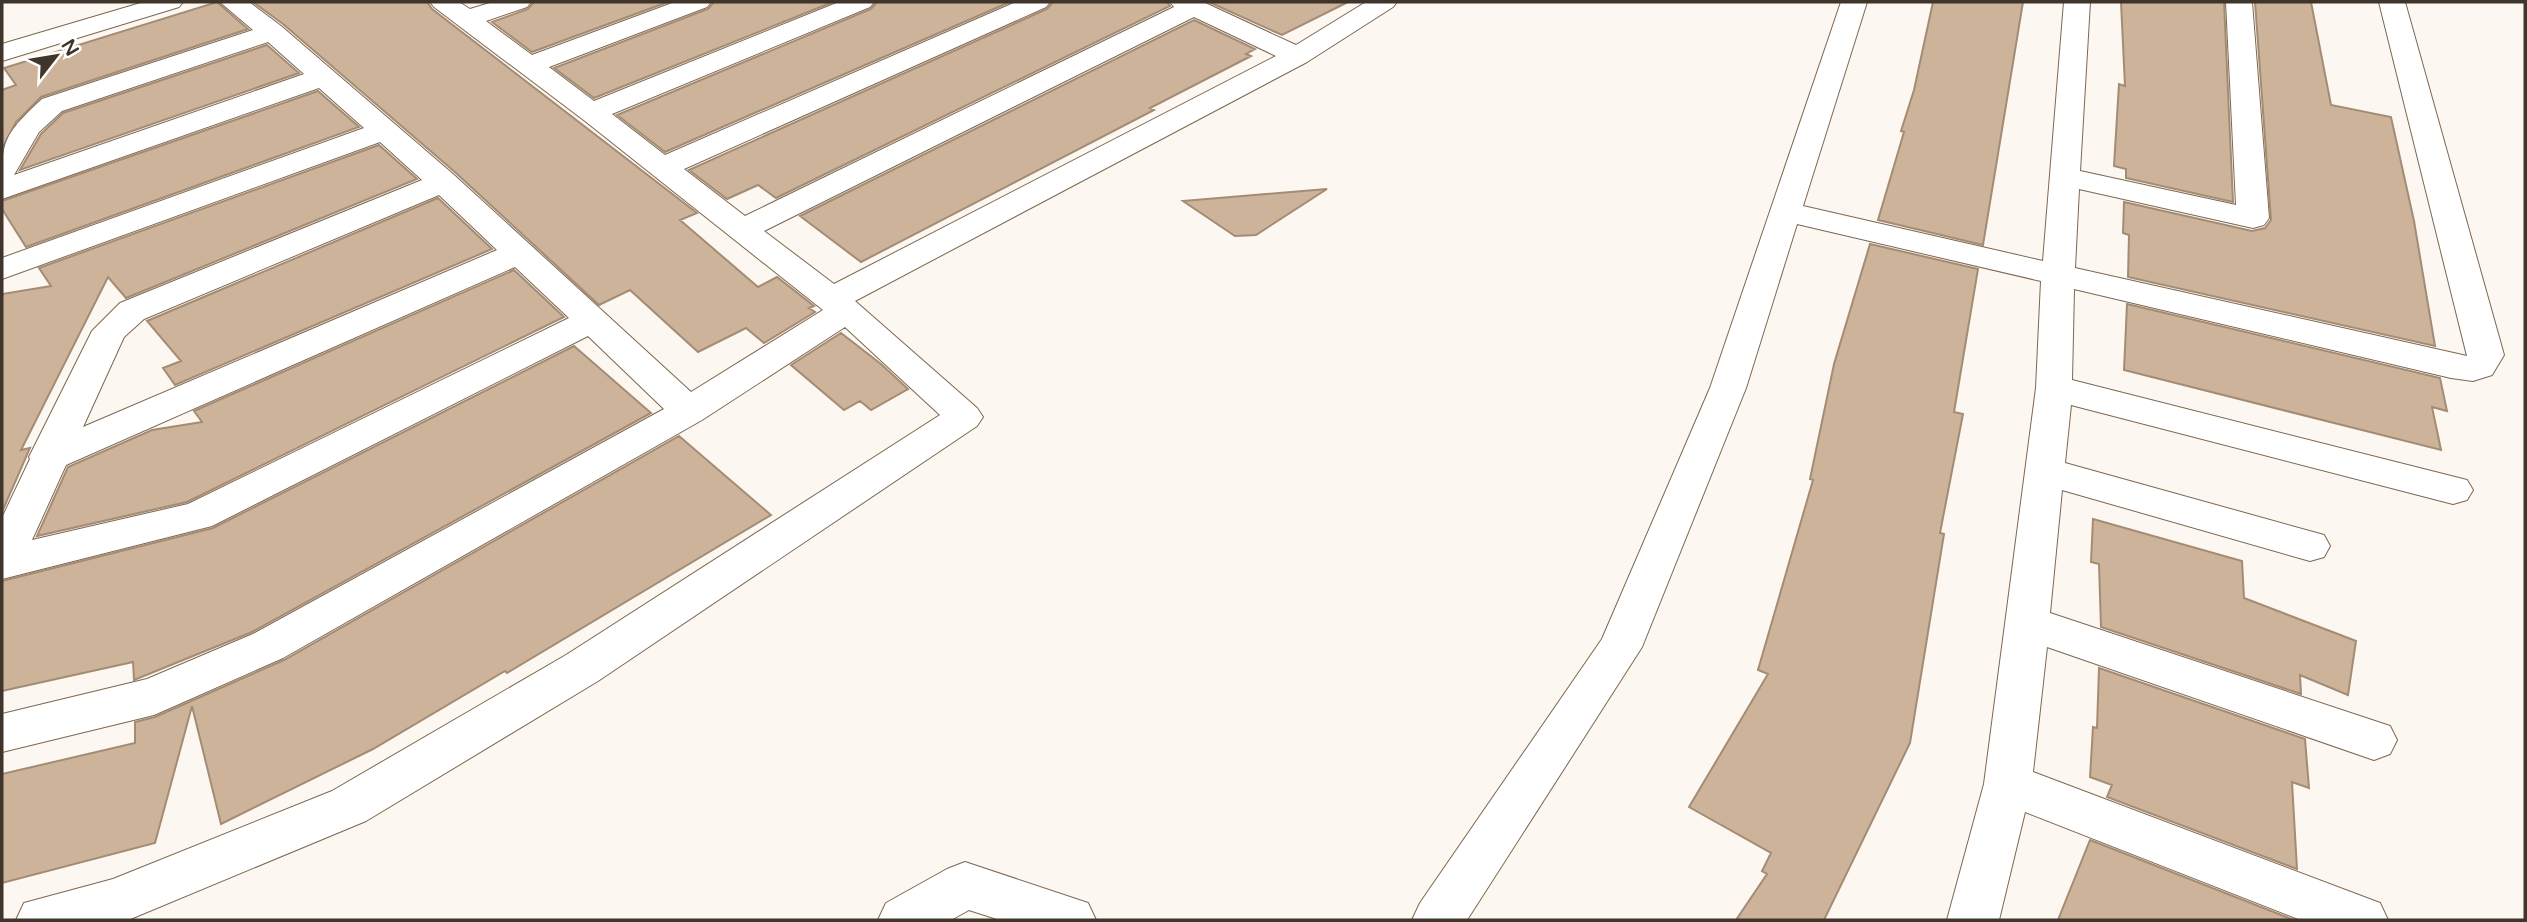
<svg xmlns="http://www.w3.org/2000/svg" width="2527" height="922" font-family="'Varela Round',sans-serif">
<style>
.building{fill:#ccb39a;stroke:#a48c74;stroke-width:2}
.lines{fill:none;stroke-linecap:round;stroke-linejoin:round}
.minor-casing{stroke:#7e6750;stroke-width:2}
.minor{fill:#fff;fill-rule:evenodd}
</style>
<rect width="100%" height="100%" fill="#fcf7f1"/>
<path class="building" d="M217 2 248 29 41 97 16 122 2 149V90L16 85 4 68Z
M253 2H427L432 9 697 213 680 220 758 287 777 277 814 306 809 308 815 312 764 343 746 328 698 352 630 290 599 305 456 173 283 24Z
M534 2H668L532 52 492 22 528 9Z
M714 2H833L594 98 554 68 708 9Z
M877 2H1010L665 152 617 115 871 9Z
M1053 2H1167L1170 6 776 198 758 185 727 199 689 170 1047 9Z
M1209 2H1348L1282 35Z
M1933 2H2023L1983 245 1878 220 1904 132 1901 131 1914 90Z
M2121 2H2224L2233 202 2126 178V169L2114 166 2119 84 2125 86Z
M2255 2H2311L2331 105 2391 117 2414 221 2435 346 2128 277 2129 235 2123 233 2124 202 2252 231 2265 228 2271 220Z
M1194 20 1255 49 1246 54 1251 56 1150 108 1154 110 861 262 800 216Z
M267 45 299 73 20 170 41 134 63 113Z
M318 91 359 127 26 247 2 209V201Z
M379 145 417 179 126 298 108 277 21 450 30 448 2 512V294L51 286 39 268Z
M1327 189 1256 235 1235 236 1183 201Z
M438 198 492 249 175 385 163 368 181 361 147 321Z
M1870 244 1978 269 1954 412 1963 414 1940 533 1944 534 1910 743 1824 920H1736L1767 874 1762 871 1771 853 1689 807 1768 674 1758 670 1813 480 1810 479 1834 364Z
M514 270 564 317 187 502 37 536 68 467 152 430 202 422 194 411Z
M2127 304 2440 378 2447 411 2432 407 2441 450 2124 370Z
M841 333 881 364 908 389 871 410 860 401 844 410 791 365Z
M574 346 651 413 252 632 134 680 133 662 2 691V581L213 528Z
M679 436 771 515 507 673 505 671 373 749 221 824 192 706 155 843 2 883V774L135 743V722L155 717 284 660Z
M2093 519 2242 561 2244 598 2356 641 2348 695 2300 675 2301 694 2101 627 2099 564 2091 562Z
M2099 668 2305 739 2309 788 2292 782 2297 869 2107 797 2112 785 2090 777 2093 727 2097 728Z
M2090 840 2294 920H2058Z"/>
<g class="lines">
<defs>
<path id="minor" d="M144 2H183L179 7 2 61V44Z
M220 2H249L281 26 454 175 691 392 823 310 585 121 434 7 430 2H459L470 9 493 2H531L527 7 486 21 532 55 675 2H711L707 7 549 67 594 101 839 2H874L870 7 612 114 665 155 1016 2H1050L1046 7 684 169 745 216 1174 7 1170 2H1203L1296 45 1366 2H1397L1393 7 1307 62 855 301 977 408 983 417 977 426 598 681 366 821 128 920H16L24 903 113 879 332 791 566 655 940 415 845 327 702 420 283 658 154 715 2 752V714L147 679 253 634 664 409 588 336 212 526 2 579V518L30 459 29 457 92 331 120 303 422 180 380 142 2 279V258L364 128 319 88 2 199C2 142 0 138 42 99L253 30ZM1194 17 1276 56 834 284 764 231ZM268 42 304 74 14 175 39 132 62 111ZM439 195 497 250 83 427 124 337 144 319ZM515 267 569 318 188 504 32 540 66 465Z
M1841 2H1867L1803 206 2043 261 2064 2H2090L2080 171 2236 205 2226 2H2252L2269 218 2264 225 2253 228 2079 189 2075 268 2467 356 2379 2H2405L2504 355 2492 375 2473 381 2451 378 2074 289 2072 380 2467 480 2473 490 2467 500 2453 504 2071 405 2065 463 2324 535 2330 546 2324 557 2310 561 2062 490 2050 613 2390 726 2397 740 2390 754 2374 760 2047 647 2033 772 2380 903 2388 920H2301L2025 812 1999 920H1947L1984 784 2036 388 2041 281 1797 224 1746 388 1642 647 1467 920H1412L1420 903 1602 639 1710 388Z
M965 862 1088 903 1096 920H1000L969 910 951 920H878L886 903 947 869Z"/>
</defs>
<use href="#minor" class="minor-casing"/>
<use href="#minor" class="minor"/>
</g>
<rect width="2527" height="922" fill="none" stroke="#3f352a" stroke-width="7"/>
<g transform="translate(56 56) rotate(59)" stroke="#ffffff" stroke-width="5" paint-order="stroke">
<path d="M0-5L12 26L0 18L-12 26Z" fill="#3f352a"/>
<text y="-10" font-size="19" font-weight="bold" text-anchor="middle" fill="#3f352a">N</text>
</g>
</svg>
